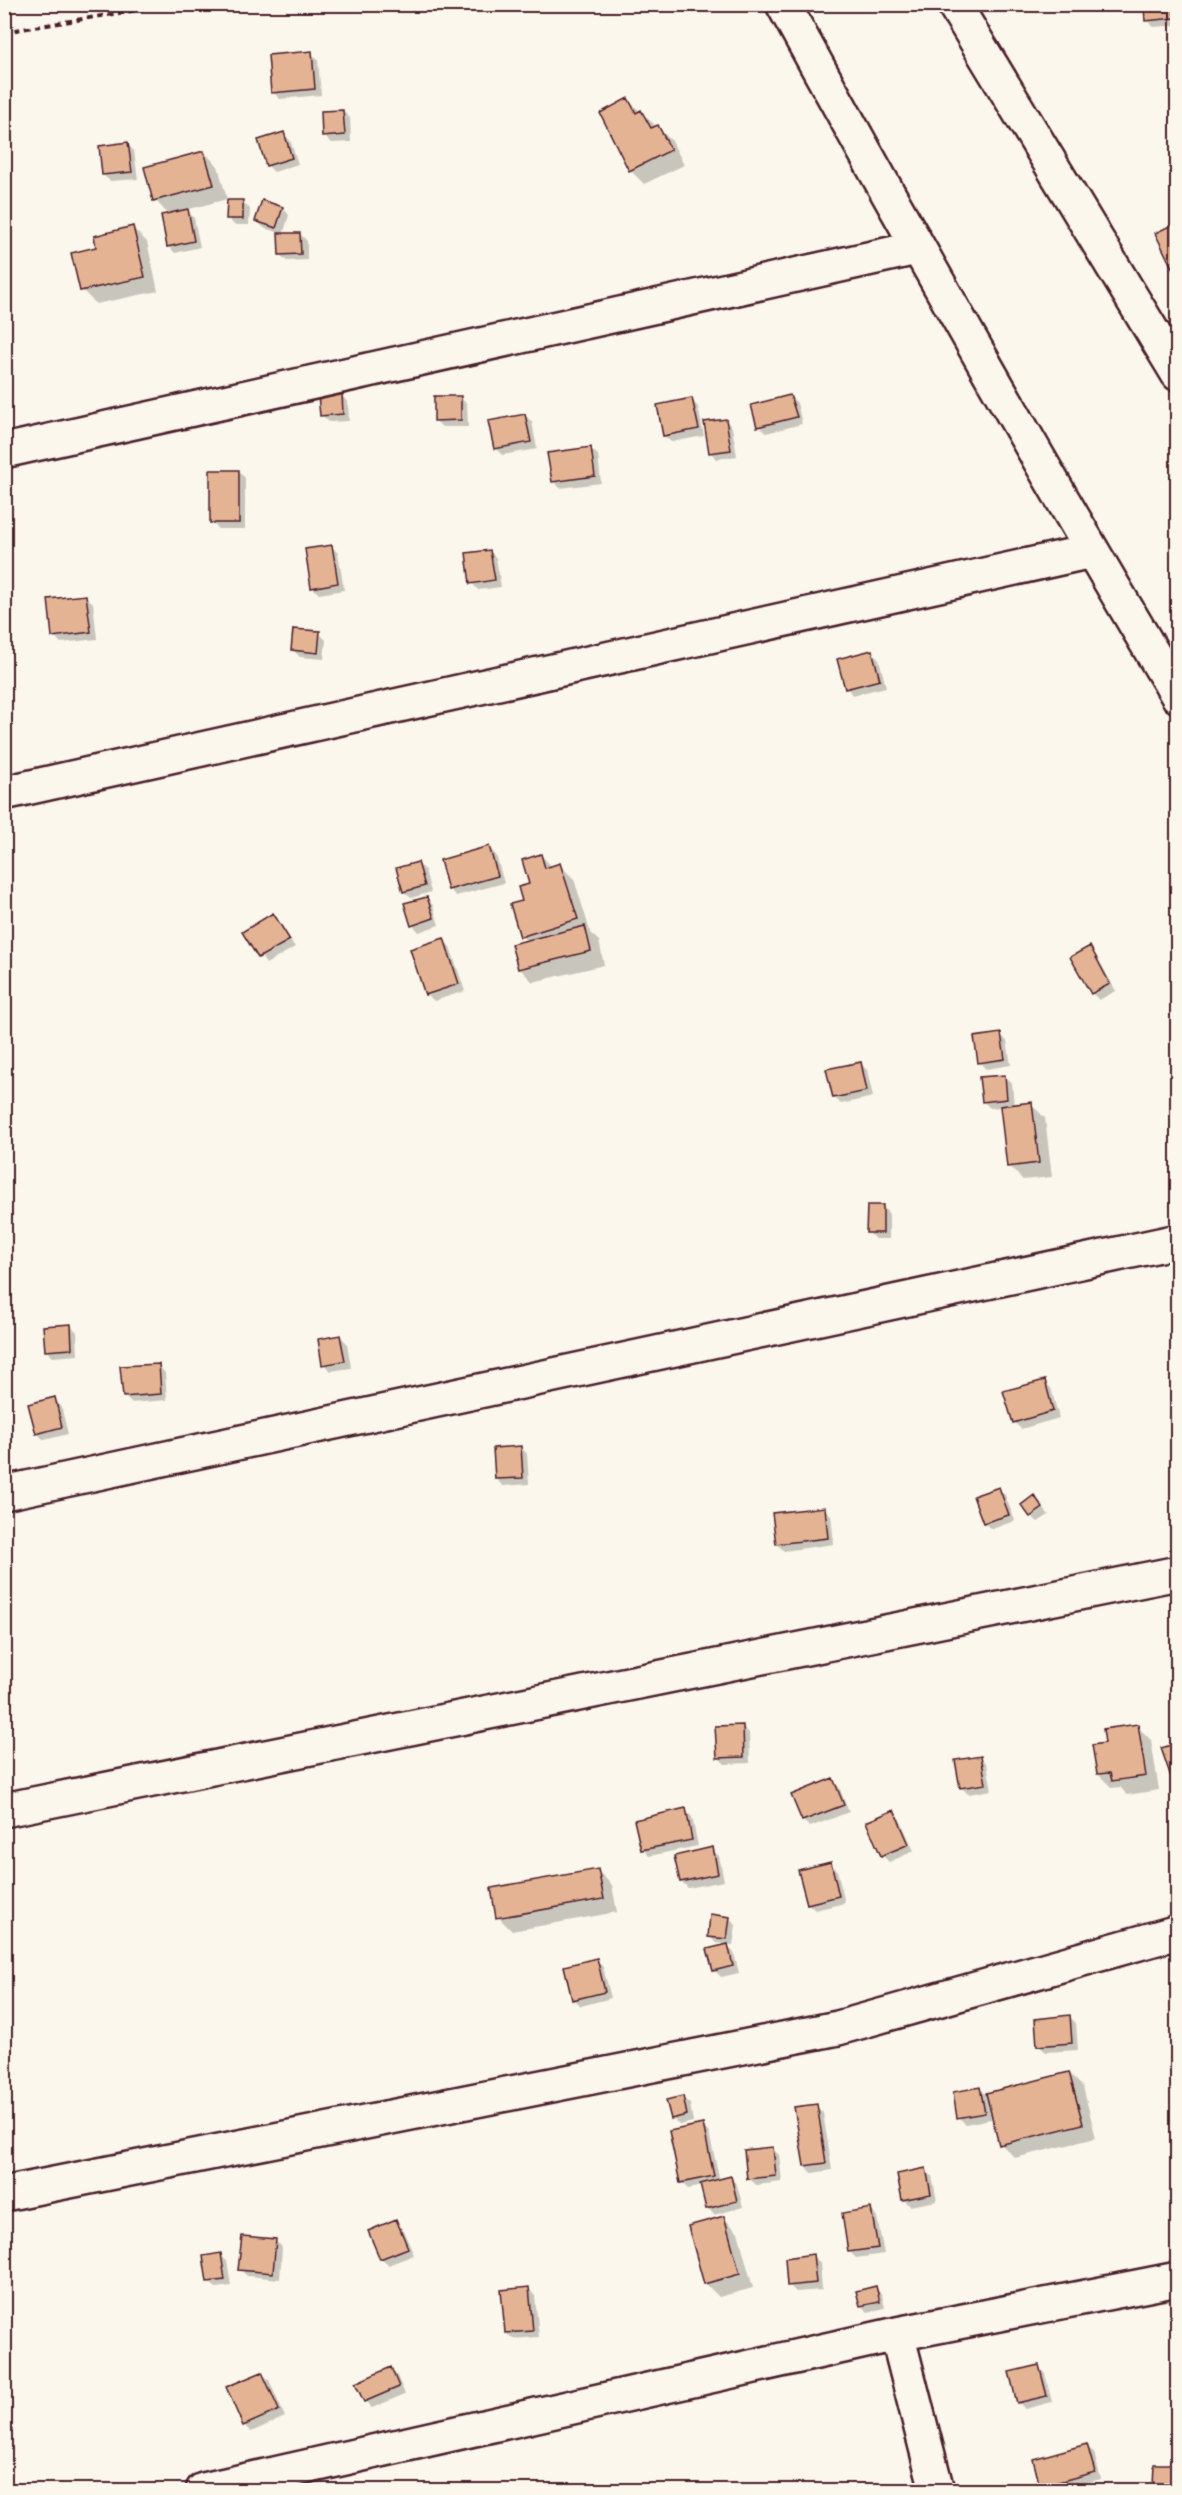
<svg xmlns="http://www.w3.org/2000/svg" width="1182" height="2495" font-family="Dekko,sans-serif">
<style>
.shadow{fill:#0003}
.building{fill:#e3b394;stroke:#4a1f2b;stroke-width:1.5}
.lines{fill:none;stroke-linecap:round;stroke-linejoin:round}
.minor-casing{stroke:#4a1f2b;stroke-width:38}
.secondary-casing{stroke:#4a1f2b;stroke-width:38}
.path{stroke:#4a1f2b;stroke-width:4;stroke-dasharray:6 4.5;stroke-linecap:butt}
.minor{stroke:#fbf7ec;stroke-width:33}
.secondary{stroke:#fbf7ec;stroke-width:33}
</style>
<rect width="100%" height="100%" fill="#fbf7ec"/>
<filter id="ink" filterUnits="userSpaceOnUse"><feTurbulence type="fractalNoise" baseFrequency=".0167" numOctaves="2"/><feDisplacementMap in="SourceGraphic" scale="12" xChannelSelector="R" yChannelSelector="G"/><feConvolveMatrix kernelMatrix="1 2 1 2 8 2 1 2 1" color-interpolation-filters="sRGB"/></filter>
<g filter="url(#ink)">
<path class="shadow" d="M1173 4 1178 9V25L1154 27 1147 21Z
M311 53 318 60 321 95 280 99 273 92Z
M628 100 672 141 684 165 644 184 630 170Z
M343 111 350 118 351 142 331 143 324 136Z
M283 134 290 140 298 164 274 172 267 165Z
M127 144 134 151 138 179 110 181 103 175Z
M204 152 218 166 227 199 186 210 194 218 200 247 175 253 168 246 169 215 155 200Z
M243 202 250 209 249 225H234L228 218Z
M263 202 283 208 289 215 283 235 300 234 307 241V260L287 261 280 255V233L264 228 257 221Z
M133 228 147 242 158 291 96 304 82 290 98 248Z
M4 281 8 293 4 294Z
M341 395 348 402 349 421 329 422 322 415Z
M790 396 797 403 802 424 766 433 759 426Z
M460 397 467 404 468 427H442L435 420Z
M692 400 698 407 704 436 671 442 664 436Z
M525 415 532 422 537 449 502 455 495 448Z
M725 420 732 427 737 456 717 459 710 452Z
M591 449 598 455 601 483 560 488 553 481Z
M238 471 245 478V529H218L212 522Z
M331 546 338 553 344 590 319 594 312 587Z
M490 551 496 558 501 587 478 590 472 583Z
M86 597 93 603 97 639 61 643 54 636Z
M319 633 326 640 324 659 300 657 293 650Z
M872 652 879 659 886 687 853 695 847 688Z
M489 848 496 855 504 883 456 896 449 889Z
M541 855 552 867 560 865 574 879 591 934 599 941 604 965 533 982 519 968 527 941 521 936 524 902Z
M418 864 425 870 431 892 411 898 404 891Z
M426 898 433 905 439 925 419 932 413 925Z
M272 915 295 947 266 964 244 932Z
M444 940 450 947 465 991 434 1001 427 994 412 950Z
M1089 948 1096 955 1116 991 1099 1000 1092 993Z
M1000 1034 1007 1041 1011 1065 986 1069 979 1062Z
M860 1063 867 1070 873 1097 841 1104 834 1097Z
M1005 1076 1012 1083 1014 1106 1031 1104 1045 1118 1052 1177 1023 1180 1009 1166 1001 1107 990 1108 983 1101Z
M883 1207 889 1214V1239H875L868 1232Z
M70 1325 77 1332 78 1355 53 1357 46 1350Z
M340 1336 347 1343 351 1368 331 1371 324 1364Z
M159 1366 165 1373 167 1400 131 1403 124 1396Z
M1044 1382 1051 1388 1059 1418 1021 1429 1014 1422Z
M54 1399 61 1406 68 1434 44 1440 37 1433Z
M521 1447 527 1454 529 1484 503 1486 496 1479Z
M998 1488 1005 1495 1015 1521 991 1529 984 1523Z
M1040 1504 1049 1515 1038 1522 1031 1516Z
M824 1508 831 1515 834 1544 784 1551 777 1544Z
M742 1726 749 1733 750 1763 725 1764 718 1757Z
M1137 1726 1151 1740 1159 1790 1127 1795 1120 1787 1112 1788 1098 1774 1107 1744Z
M981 1757 987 1764 992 1790 968 1794 961 1787Z
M832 1780 839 1787 849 1812 810 1827 803 1821 793 1796Z
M685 1810 692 1817 698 1846 649 1856 643 1849Z
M894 1812 900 1819 914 1851 889 1862 882 1855Z
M712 1849 719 1856 724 1881 688 1888 681 1881Z
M830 1863 837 1870 845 1903 815 1910 808 1904Z
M598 1871 612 1885 617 1912 512 1931 498 1917Z
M729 1918 736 1925 733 1945 716 1943 709 1936Z
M728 1946 734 1953 739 1973 721 1977 714 1970Z
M596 1960 603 1967 611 1998 581 2006 574 1999Z
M1069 2016 1076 2023 1078 2050 1046 2052 1039 2046Z
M1069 2073 1083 2087 1096 2138 1015 2158 1001 2144 992 2111 990 2112 991 2119 965 2124 959 2117 979 2089 989 2098Z
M683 2098 690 2104 693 2122 679 2125 672 2118Z
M816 2106 823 2113 832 2170 812 2173 805 2166Z
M703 2126 709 2133 720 2181 731 2178 737 2185 743 2207 714 2215 708 2208 702 2186 688 2189 681 2182Z
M772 2148 779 2155 782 2182 756 2185 749 2178Z
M925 2170 932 2176 937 2201 910 2206 903 2199Z
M871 2210 877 2217 884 2254 856 2258 849 2251Z
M724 2218 738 2232 753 2288 719 2297 705 2283Z
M395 2221 402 2228 414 2255 388 2265 381 2258Z
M275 2241 282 2247 280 2279 247 2276 240 2269Z
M220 2255 227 2261 231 2286 216 2288 209 2282Z
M813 2256 820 2263 822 2290 796 2292 789 2285Z
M876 2288 882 2295 885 2308 868 2312 861 2306Z
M529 2289 535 2296 539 2337 513 2339 506 2333Z
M1038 2367 1045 2374 1052 2402 1025 2409 1018 2402Z
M390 2369 397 2376 405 2394 372 2408 365 2401Z
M262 2374 269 2380 285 2417 251 2432 244 2425Z
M1087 2446 1094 2453 1101 2479 1064 2488 1066 2490H1046L1041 2486Z
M1178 2465V2490H1160L1155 2486Z"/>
<path class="building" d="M1173 4 1175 18 1145 21 1144 6Z
M312 51 315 89 271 93 268 55Z
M628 98 636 113 641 110 651 128 658 125 671 150 629 171 600 113Z
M343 110 345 135 322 137 321 111Z
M284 132 292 158 266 166 258 140Z
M128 142 132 172 102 175 99 146Z
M204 151 214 185 153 201 144 167Z
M227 200H243V219H226Z
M262 200 283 207 276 228 255 221Z
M188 209 194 241 167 247 161 215Z
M1178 222V280L1155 233Z
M133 226 145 277 80 291 71 253 96 247 94 236Z
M278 233H300L301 254 279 255Z
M342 393 343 414 320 416 318 395Z
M790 395 797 417 757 427 751 405Z
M434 396H461V420L434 421Z
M692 398 699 429 663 436 657 405Z
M525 414 531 442 494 449 488 421Z
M726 419 731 450 709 453 704 422Z
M591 447 595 476 552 482 547 453Z
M210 470H239V523H210Z
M332 545 338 583 311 588 305 549Z
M490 550 495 580 470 584 466 553Z
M86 595 91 632 52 637 48 599Z
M293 629 320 631 318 653 291 650Z
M872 650 880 680 845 689 837 659Z
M489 846 498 876 448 890 440 860Z
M541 854 545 868 560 863 578 919 520 937 510 904 522 901 518 887 529 884 522 860Z
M418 862 425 886 403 892 396 868Z
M427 897 434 918 411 926 404 903Z
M273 913 290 940 258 958 242 932Z
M585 926 591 951 518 969 511 944Z
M444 938 459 984 425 995 410 949Z
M1090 946 1110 984 1091 994 1070 957Z
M1001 1033 1005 1059 978 1063 974 1037Z
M861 1062 867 1091 833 1098 826 1069Z
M1005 1075 1007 1099 982 1102 979 1077Z
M1032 1102 1039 1163 1007 1167 1000 1106Z
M867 1205H883V1233H866Z
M71 1324 72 1349 45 1351 43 1326Z
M340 1335 345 1361 322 1365 318 1339Z
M159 1364 161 1394 123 1397 120 1366Z
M1045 1380 1053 1411 1013 1423 1003 1391Z
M55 1397 62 1427 36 1434 28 1404Z
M521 1446 523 1478 495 1479 493 1448Z
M999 1487 1009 1515 983 1523 973 1496Z
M1034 1495 1043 1508 1030 1517 1021 1505Z
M825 1507 828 1538 776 1544 772 1513Z
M1138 1724 1146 1776 1112 1781 1110 1773 1097 1774 1092 1745 1105 1743 1103 1729Z
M743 1725 744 1757 717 1758 715 1726Z
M1178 1743V1775L1171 1777 1161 1748Z
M981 1756 986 1784 960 1788 955 1760Z
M833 1778 844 1805 802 1821 791 1795Z
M686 1808 692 1840 641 1850 634 1820Z
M894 1810 909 1844 881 1856 866 1822Z
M713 1847 718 1874 680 1882 674 1856Z
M831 1862 839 1896 807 1904 798 1870Z
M598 1869 604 1899 496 1918 491 1888Z
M710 1914 730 1917 727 1939 708 1937Z
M728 1944 733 1966 713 1971 707 1949Z
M597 1958 605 1992 572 2000 564 1966Z
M1070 2015 1072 2043 1037 2046 1035 2019Z
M1069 2072 1083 2124 999 2145 986 2093Z
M980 2087 985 2113 957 2118 953 2092Z
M683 2096 687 2115 671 2119 666 2100Z
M817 2104 826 2163 804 2166 794 2107Z
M703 2124 714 2176 680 2183 669 2131Z
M773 2147 776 2176 747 2179 744 2150Z
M926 2168 931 2194 902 2200 897 2174Z
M731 2176 737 2201 706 2209 700 2184Z
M871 2208 878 2248 848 2252 842 2213Z
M724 2216 740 2274 704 2284 688 2226Z
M396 2219 408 2248 380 2259 368 2231Z
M242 2236 276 2239 273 2273 238 2270Z
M221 2253 225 2280 207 2282 203 2256Z
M813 2254 816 2283 787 2286 785 2258Z
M876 2286 880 2302 860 2306 856 2291Z
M529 2287 533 2331 505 2333 501 2290Z
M1039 2365 1047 2396 1017 2403 1009 2372Z
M391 2367 399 2387 364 2402 355 2383Z
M262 2372 279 2410 243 2426 226 2387Z
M1087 2444 1095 2472 1040 2487 1033 2459Z
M1154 2464H1178V2486H1153Z"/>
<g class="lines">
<defs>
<path id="minor" d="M954 4 1178 374
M4 451 917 248
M4 793 1092 551
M4 1493 1178 1241
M4 1810 1178 1573
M4 2194 838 2028 1178 1932
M897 2334 937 2490
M203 2490 897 2334 1178 2279"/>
<path id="secondary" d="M783 4C911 237 1042 468 1178 696"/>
</defs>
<use href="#minor" class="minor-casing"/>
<use href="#secondary" class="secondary-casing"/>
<path class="path" d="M4 32 174 4"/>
<use href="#minor" class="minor"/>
<use href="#secondary" class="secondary"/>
</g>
</g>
<rect width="1182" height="2495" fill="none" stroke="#fbf7ec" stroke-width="24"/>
<rect x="12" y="12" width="1158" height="2471" fill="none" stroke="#4a1f2b" stroke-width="2" filter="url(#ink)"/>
</svg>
